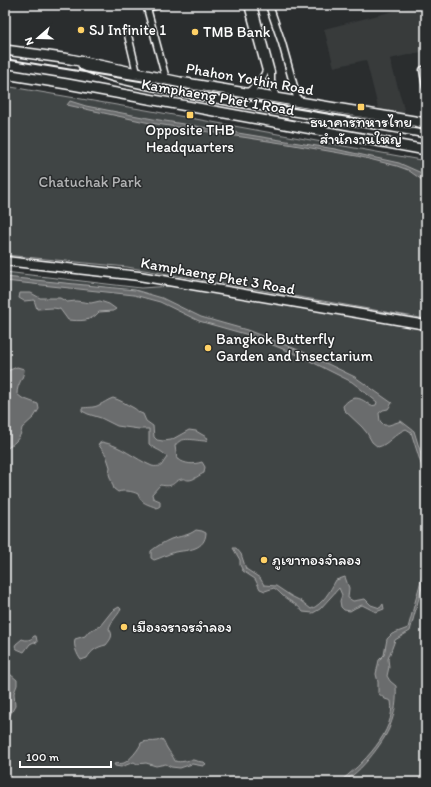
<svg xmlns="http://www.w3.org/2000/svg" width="431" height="787" font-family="Itim,'Playpen Sans Thai',sans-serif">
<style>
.built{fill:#373a3b}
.green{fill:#414445;stroke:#a0a2a2}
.water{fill:#6a6c6d;stroke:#a6a7a7}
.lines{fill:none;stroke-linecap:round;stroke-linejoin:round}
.street-casing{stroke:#fff;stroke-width:9}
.secondary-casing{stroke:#fff;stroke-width:11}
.primary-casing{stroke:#fff;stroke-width:12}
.street{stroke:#2a2d2e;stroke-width:6}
.secondary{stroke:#2a2d2e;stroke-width:8}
.primary{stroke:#2a2d2e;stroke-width:9}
.rail{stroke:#fff;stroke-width:2}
.poi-dot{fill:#ffd166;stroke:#2a2d2e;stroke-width:1.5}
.labels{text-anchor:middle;stroke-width:3;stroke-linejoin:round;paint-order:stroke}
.poi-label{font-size:15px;fill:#fff;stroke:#2a2d2e;text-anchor:start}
.street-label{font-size:15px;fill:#fff;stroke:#2a2d2e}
.park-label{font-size:15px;fill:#b3b4b5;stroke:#2a2d2e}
</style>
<rect width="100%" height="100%" fill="#2a2d2e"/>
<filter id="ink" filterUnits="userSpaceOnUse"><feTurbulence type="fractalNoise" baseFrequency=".025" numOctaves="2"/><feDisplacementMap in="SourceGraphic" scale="8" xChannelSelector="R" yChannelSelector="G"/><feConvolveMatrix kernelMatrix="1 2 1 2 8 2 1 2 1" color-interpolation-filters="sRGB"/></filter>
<g filter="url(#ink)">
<path class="built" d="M417 5H426V51L390 59 406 116 379 111 366 60 334 67 324 29Z"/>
<path class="green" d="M5 86 146 110 426 161V319L127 267 5 255Z
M5 272 141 288 172 286 426 328V782H5Z"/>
<path class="water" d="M70 101 86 106 153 119 335 149 399 163 426 175V184L422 180 408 170 397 166 357 156 288 144 150 123 67 105Z
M5 277 135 290 162 298 201 317 247 330 301 351 355 377 392 403 388 409 383 410 379 413 380 421 384 425H389L401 421 414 431 426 470V480L411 432 406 429C395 433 388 445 378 447L372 442 367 433 362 427 344 410 343 406C353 394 360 397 371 406L376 405 377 402 352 382 298 355 245 334 199 321 160 302 134 295 5 281Z
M20 293H31L40 298H60L67 302 76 301 91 303 100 301 109 304 116 309 113 311 99 312C91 322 80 321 68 320L60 309 53 308 37 309 34 300 24 301 19 298Z
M17 367 24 369C24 379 17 383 17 394L22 398 38 404 39 409 34 417 22 428C21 439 13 444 5 450V372Z
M113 398C120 400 126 404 132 407 137 409 138 413 143 414L146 421 153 426 154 437 157 440 163 441 171 440 189 430 196 431 208 438 206 441C195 441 181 435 175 446L177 459C186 464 192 465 202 462L205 467 204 473C199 475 194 480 189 480 184 480 187 478 182 479 172 481 176 488 160 485L152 494 153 498 160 501V506L157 508C148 504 141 504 138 494 132 491 124 490 118 492L114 489 109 474 110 467 106 455 98 444 102 442C120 445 135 459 152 466 155 467 158 466 161 466L167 457C162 450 155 450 149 444V429H139L117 426 101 418 88 414 82 411V408C88 407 94 408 99 405 104 403 107 400 113 398Z
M196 530 202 531 206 533C205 550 188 550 175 552 168 554 161 558 154 560L151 558V551C157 546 164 542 171 539 180 536 188 536 196 530Z
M233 548H236L241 554 246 569 260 578 264 585 276 586 291 596 301 601 311 609C323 604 330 591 336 580L345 577 349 588 348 598 353 601 365 599 371 605 380 608 383 604 384 609 376 612 362 605 355 608 350 611 344 610 341 607 340 601 342 595 339 588 320 609 313 613 303 612C297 603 289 602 282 595 279 592 277 590 274 588L265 591 260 589 255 579 243 571 240 565V560Z
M426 562V572L410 631 395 640 388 659 389 667 387 676 390 681 396 686C397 701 395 713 390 726 386 740 354 782 339 782 361 766 397 731 391 701L385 699 378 693V682L376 674 379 660 384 655 387 639 392 634 408 628Z
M119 607 121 609C118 616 110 622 109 629 114 635 111 639 106 645 97 647 92 650 87 658L81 660C77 655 73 645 75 639L85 636 89 631 100 626 112 611Z
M34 636H36L37 641V643L34 642 30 644 24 652 17 649 15 646 16 644 22 639C27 641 31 640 34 636Z
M5 672 10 674 17 680V685L14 693 15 706 5 724Z
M162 739C165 742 165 745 167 748 170 753 173 756 175 761 181 763 187 760 193 760 197 761 200 762 204 762L206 764 203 766 192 764 180 768 171 767 166 764 156 766 146 763 137 764 134 762 121 767 115 766 114 764C117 763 121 764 124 763 129 761 140 748 141 743 149 739 153 744 162 739Z"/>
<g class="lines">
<defs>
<path id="street" d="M159 5 147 8 166 79
M253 5 271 72V81L276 98
M269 5 282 43 298 101
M128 35 137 73
M423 70 426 87
M247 93 260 83 266 71 248 5"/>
<path id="secondary" d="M5 261 139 276 426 325"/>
<path id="primary" d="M5 50 70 59 180 82 426 123
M83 65C116 81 153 85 189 93 267 108 347 118 426 133
M5 74 67 84 426 150"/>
</defs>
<use href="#street" class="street-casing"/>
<use href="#secondary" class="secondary-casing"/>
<use href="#primary" class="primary-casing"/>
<use href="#street" class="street"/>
<use href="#secondary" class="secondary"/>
<use href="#primary" class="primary"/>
<path class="rail" d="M5 59 152 83 205 93 426 130"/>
</g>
</g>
<g class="poi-dot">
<circle cx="81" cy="30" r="4"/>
<circle cx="195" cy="32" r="4"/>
<rect x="357" y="103" width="8" height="8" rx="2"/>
<rect x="186" y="111" width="8" height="8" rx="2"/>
<circle cx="208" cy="348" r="4"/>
<circle cx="264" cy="560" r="4"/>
<circle cx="124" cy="627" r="4"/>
</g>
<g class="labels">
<g class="poi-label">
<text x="89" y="35">SJ Infinite 1</text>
<text x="203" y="37">TMB Bank</text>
<text x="361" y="127" text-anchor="middle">ธนาคารทหารไทย<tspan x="361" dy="17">สำนักงานใหญ่</tspan></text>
<text x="190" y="135" text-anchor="middle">Opposite THB<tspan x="190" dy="17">Headquarters</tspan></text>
<text x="216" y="344">Bangkok Butterfly<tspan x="216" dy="17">Garden and Insectarium</tspan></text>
<text x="272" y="565">ภูเขาทองจำลอง</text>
<text x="132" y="632">เมืองจราจรจำลอง</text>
</g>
<g class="street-label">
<text transform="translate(250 79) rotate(10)" y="5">Phahon Yothin Road</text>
<text transform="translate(218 97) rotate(10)" y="5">Kamphaeng Phet 1 Road</text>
<text transform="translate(218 276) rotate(10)" y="5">Kamphaeng Phet 3 Road</text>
</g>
<g class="park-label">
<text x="90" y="187">Chatuchak Park</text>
</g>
</g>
<rect width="431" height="787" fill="none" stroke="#2a2d2e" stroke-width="20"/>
<rect x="10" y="10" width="411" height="767" fill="none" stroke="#fff" stroke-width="1.5" filter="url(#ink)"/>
<g transform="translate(38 38) rotate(250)" stroke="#2a2d2e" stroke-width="3" paint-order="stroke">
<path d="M0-3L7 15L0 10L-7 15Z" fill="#ffffff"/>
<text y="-6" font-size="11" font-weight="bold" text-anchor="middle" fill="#ffffff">N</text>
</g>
<path d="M20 761v6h91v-6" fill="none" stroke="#ffffff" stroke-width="2"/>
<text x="26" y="761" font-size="12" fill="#ffffff" stroke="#2a2d2e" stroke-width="3" paint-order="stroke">100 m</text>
</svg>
